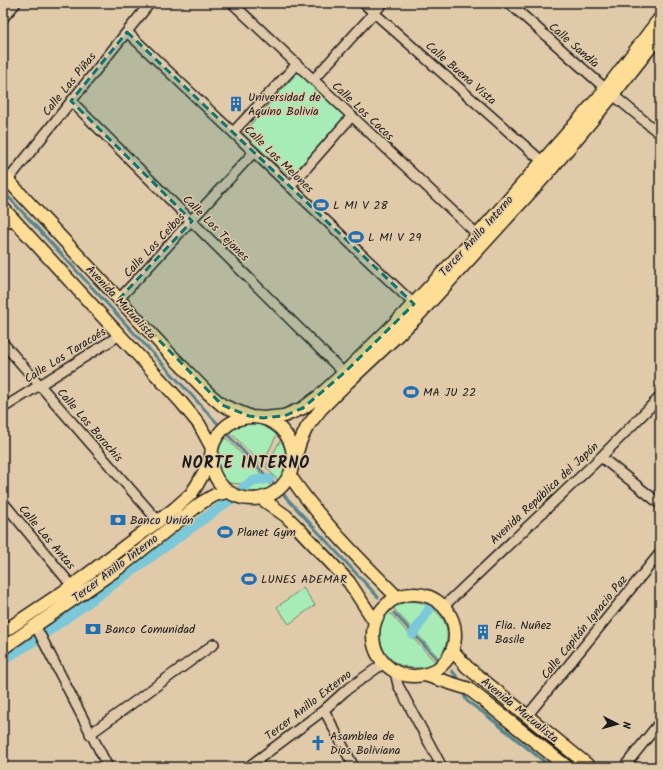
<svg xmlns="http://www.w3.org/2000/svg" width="663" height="770" font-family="Kalam,sans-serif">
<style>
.green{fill:#a7ecb7;stroke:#62846a}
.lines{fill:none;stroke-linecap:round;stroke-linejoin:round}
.stream{stroke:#54838d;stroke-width:3}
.canal{stroke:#7ac8d8;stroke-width:10}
.minor-casing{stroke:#1c1c1c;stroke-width:12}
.major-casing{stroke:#1c1c1c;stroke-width:15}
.minor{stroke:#e1caaa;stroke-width:9}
.major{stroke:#fedd96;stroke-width:12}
.marked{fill:#0f766e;fill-opacity:0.2;stroke:#0f766e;stroke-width:3;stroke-dasharray:8 5;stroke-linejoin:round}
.labels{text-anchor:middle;stroke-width:3;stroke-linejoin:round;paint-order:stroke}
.street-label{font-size:12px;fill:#1c1c1c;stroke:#e1caaa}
.poi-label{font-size:12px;fill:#1c1c1c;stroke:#e1caaa;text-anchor:start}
.district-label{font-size:16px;font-weight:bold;letter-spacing:1px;fill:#1c1c1c;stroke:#e1caaa}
</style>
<rect width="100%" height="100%" fill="#e1caaa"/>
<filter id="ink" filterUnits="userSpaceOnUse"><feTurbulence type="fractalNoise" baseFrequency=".025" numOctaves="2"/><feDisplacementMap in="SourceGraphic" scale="8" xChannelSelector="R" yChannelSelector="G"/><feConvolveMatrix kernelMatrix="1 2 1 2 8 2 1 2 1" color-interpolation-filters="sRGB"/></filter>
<g filter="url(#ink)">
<path class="green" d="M298 72 346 116 290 177 243 133Z
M257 423 262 424 277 434 262 465 229 431C238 425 246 423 257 423Z
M224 436 264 477C255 476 250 478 242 484L226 483C223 479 219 475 217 470 213 460 217 444 224 436Z
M281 439C289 454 287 468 279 482L266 467Z
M261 481 267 482 273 488 262 494H242L255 483Z
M303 588 315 605 289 624 277 607Z
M406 601C438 600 460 630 439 658L392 607 396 604Z
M388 611 436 663C408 677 377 661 380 628 381 622 383 615 388 611Z"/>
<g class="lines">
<path class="stream" d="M3 191 219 425
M227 434 276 486
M283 494 378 597
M394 613 437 659
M452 671 458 678
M464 695 467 701 485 714 551 767"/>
<path class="canal" d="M239 493C249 481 254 479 269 479
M47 632 230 500
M413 634 430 608
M3 660 34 641"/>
<defs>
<path id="minor" d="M232 3 478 235
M363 3 543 162
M509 3 606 89 660 134
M3 18 16 3
M127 32 414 304
M313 80 383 3
M71 101 344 373
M233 132 296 65
M8 180 150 3
M290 187 351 117
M3 225 13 219
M119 299 254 152
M3 343 159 522
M3 408 120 335
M601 457 660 504
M3 502 72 586
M444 606 601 457 660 397
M35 625 108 767
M395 672 398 685 442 767
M324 710 354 767
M527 716 660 553
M90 734 214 644
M248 767 324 710 345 691 384 663
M624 767 660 722"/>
<path id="major" d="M3 175 171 355 208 393 222 405 249 416
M3 208 181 402 199 424 212 448
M211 458a41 41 0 1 1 82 0a41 41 0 1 1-82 0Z
M263 418 284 416 303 408 319 396 344 373 401 317 474 239 606 89 660 18
M294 462 300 442 307 427 321 409 348 382 415 319 548 173 609 100 660 35
M290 476C321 521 359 559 397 597
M262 499 286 516 297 527 349 582 375 622
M373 635a41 41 0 1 1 82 0a41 41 0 1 1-82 0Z
M3 632 72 586 174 509 191 494 197 485 211 459
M3 648 123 565 201 503 215 495 228 492
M452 650 467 667 590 767
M425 675 469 689 567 767"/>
</defs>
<use href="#minor" class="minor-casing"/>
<use href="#major" class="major-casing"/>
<use href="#minor" class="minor"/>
<use href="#major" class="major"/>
</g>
</g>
<path class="marked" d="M127 32 414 304 344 373 303 408 284 416 263 418 249 416 222 405 119 299 192 221 71 101Z"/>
<defs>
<symbol id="building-bare" viewBox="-9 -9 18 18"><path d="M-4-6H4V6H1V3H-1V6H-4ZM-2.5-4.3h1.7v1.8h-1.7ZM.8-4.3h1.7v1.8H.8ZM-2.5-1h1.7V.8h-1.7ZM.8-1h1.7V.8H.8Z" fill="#1f6fb2" stroke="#e1caaa" stroke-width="2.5" paint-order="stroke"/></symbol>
<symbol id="stadium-bare" viewBox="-9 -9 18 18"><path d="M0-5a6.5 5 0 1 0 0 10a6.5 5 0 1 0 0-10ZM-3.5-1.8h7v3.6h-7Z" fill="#1f6fb2" stroke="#e1caaa" stroke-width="2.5" paint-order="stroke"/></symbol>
<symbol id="bank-bare" viewBox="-9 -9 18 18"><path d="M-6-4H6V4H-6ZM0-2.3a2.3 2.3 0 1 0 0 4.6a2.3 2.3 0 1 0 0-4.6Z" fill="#1f6fb2" stroke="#e1caaa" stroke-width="2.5" paint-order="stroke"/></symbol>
<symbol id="church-bare" viewBox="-9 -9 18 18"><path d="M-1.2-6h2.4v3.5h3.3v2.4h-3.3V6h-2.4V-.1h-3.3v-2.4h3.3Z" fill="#1f6fb2" stroke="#e1caaa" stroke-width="2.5" paint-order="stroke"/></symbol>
</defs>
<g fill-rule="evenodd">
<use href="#building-bare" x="225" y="93" width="22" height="22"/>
<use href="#stadium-bare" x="310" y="194" width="22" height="22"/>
<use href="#stadium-bare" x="345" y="226" width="22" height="22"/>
<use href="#stadium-bare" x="400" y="381" width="22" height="22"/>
<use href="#bank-bare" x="107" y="509" width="22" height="22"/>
<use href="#stadium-bare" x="214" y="521" width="22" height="22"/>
<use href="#stadium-bare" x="238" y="568" width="22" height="22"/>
<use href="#bank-bare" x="82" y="618" width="22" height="22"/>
<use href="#building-bare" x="472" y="621" width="22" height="22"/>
<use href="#church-bare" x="307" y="732" width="22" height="22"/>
</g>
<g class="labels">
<g class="street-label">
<text transform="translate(574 45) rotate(41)" y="4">Calle Sandía</text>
<text transform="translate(461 73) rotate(41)" y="4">Calle Buena Vista</text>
<text transform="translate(69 84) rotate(-51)" y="4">Calle Las Piñas</text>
<text transform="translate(363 111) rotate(43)" y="4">Calle Los Cocos</text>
<text transform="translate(279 159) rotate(44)" y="4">Calle Los Melones</text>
<text transform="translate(216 228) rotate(45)" y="4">Calle Los Tejones</text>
<text transform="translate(476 236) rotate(-48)" y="4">Tercer Anillo Interno</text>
<text transform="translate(154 245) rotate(-47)" y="4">Calle Los Ceibos</text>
<text transform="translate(121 302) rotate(47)" y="4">Avenida Mutualista</text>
<text transform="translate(65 355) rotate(-32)" y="4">Calle Los Taracoés</text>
<text transform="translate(90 425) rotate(49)" y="4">Calle Los Borochis</text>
<text transform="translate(544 493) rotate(-43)" y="4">Avenida República del Japón</text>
<text transform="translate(47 537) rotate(50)" y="4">Calle Las Antas</text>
<text transform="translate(115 568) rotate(-37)" y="4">Tercer Anillo Interno</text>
<text transform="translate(584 627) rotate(-51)" y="4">Calle Capitán Ignacio Paz</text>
<text transform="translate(308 705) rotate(-38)" y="4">Tercer Anillo Externo</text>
<text transform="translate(520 710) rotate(39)" y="4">Avenida Mutualista</text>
</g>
<g class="poi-label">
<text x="248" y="101">Universidad de<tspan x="248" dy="14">Aquino Bolivia</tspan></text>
<text x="333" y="209">L MI V 28</text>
<text x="368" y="241">L MI V 29</text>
<text x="423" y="396">MA JU 22</text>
<text x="130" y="524">Banco Unión</text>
<text x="237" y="536">Planet Gym</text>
<text x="261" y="583">LUNES ADEMAR</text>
<text x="495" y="629">Flia. Nuñez<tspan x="495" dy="14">Basile</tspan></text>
<text x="105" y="633">Banco Comunidad</text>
<text x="330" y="740">Asamblea de<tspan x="330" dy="14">Dios Boliviana</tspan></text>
</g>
<g class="district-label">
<text x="246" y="468">NORTE INTERNO</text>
</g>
</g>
<rect width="663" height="770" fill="none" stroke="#e1caaa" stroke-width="16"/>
<rect x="8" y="8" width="647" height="754" fill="none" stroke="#1c1c1c" stroke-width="1.5" filter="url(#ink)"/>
<g transform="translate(617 724) rotate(96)" stroke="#e1caaa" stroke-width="3" paint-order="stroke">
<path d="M0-3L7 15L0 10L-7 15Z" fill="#1c1c1c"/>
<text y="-6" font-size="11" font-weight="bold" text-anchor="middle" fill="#1c1c1c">N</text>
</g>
</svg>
